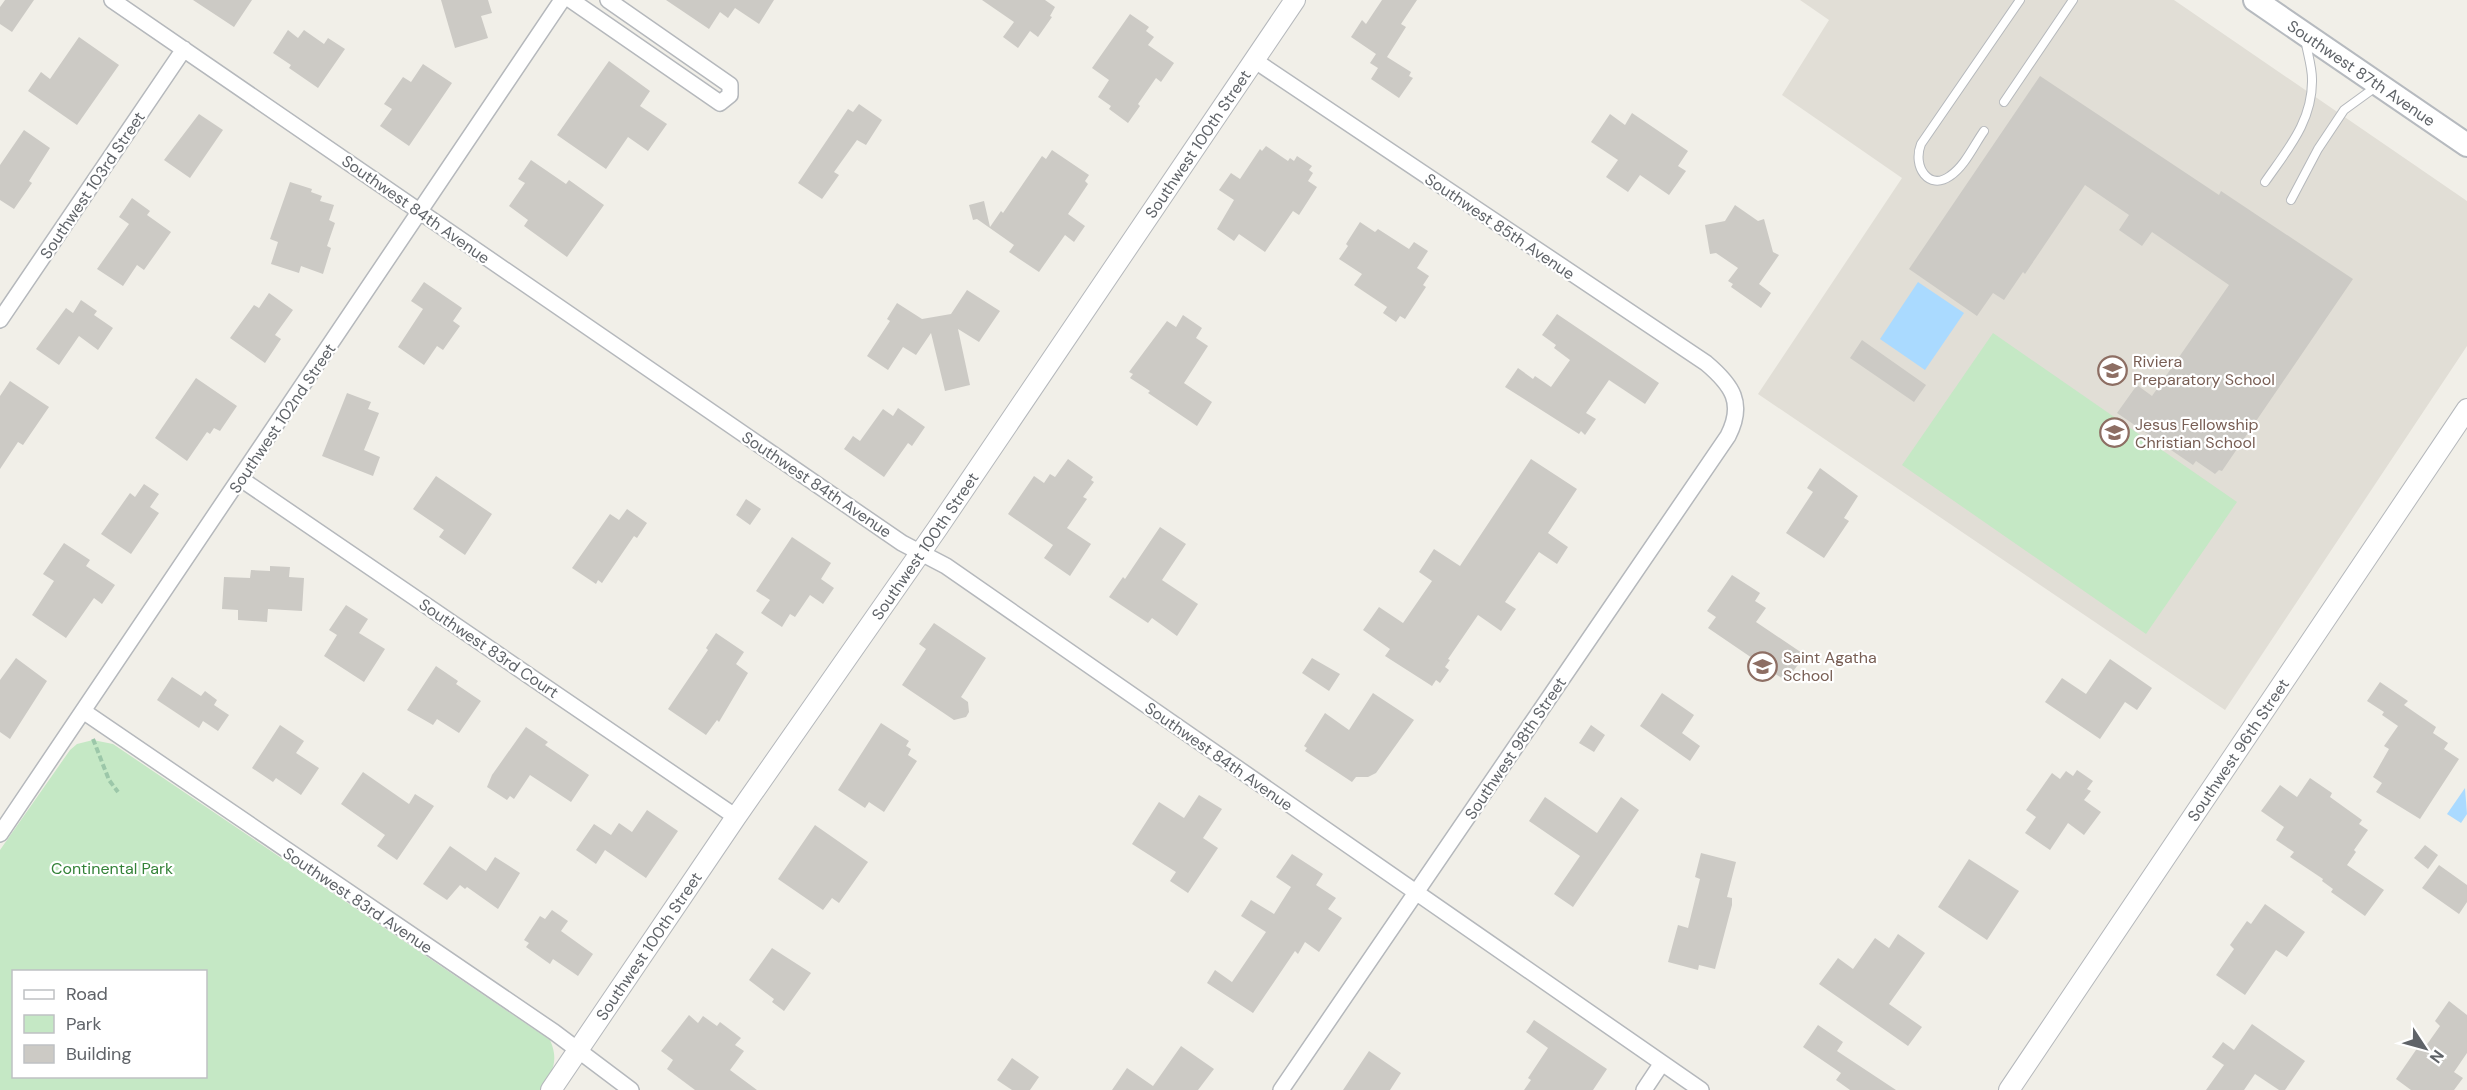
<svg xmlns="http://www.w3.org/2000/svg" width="2467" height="1090" font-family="'DM Sans',sans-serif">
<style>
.education{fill:#e1ded6}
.green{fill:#c5e8c5;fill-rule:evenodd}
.water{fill:#aadaff}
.building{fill:#cccac5}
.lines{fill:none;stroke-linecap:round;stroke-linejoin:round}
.service-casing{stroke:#b5b8bc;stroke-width:10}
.minor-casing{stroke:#b5b8bc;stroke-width:18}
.tertiary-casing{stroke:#b5b8bc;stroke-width:22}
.secondary-casing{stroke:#b6babf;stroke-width:26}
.path{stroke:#9cc7a9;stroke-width:4;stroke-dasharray:6 3;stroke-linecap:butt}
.service{stroke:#fff;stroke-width:8}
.minor{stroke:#fff;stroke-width:15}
.tertiary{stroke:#fff;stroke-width:20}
.secondary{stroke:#fff;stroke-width:22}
.labels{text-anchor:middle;stroke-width:4.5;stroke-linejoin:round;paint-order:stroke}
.street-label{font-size:16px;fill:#5f6368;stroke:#fff}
.education-label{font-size:16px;fill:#785e54;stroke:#fff;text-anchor:start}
.park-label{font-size:16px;fill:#348238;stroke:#fff}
</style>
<rect width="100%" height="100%" fill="#f1efe8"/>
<path class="education" d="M1800 0H2174L2467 201V346L2225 710 1758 394 1902 178 1782 95 1829 20Z"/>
<path class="green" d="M1993 333 2237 502 2146 634 1902 465Z
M93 740 113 744 550 1040C559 1060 553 1072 541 1090H0V850L70 750 77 744ZM14 972H206V1076H14Z"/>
<path class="water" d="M1918 282 1964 313 1925 370 1880 339Z
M2465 788 2467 814 2461 823 2447 814Z"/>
<path class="building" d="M5 0H34L12 32 0 24V7Z
M193 0H252L234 27Z
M441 0H488L492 13 481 16 488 38 455 48Z
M666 0H774L759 24 735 8 728 18 720 12 709 29Z
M982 0H1045L1055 7 1050 16 1052 17 1038 37 1030 31 1018 48 1003 37 1014 22Z
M1382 0H1417L1401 24 1406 27 1387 57 1411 72 1409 76 1413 78 1399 98 1371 79 1378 68 1370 63 1376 54 1351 37 1362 20 1366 24Z
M1130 14 1149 27 1146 31 1154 37 1148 45 1174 63 1161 82 1156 78 1138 104 1140 106 1128 123 1109 109 1111 106 1098 97 1109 80 1092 68Z
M288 30 298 38 304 30 324 44 328 38 345 49 318 88 289 68 291 65 273 53Z
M79 37 119 65 77 125 28 91 41 72 50 79Z
M609 61 650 91 640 106 667 124 648 151 628 137 606 169 557 135Z
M423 64 452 83 409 146 380 126 392 109 384 104 403 77 411 82Z
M2040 76 2219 195 2221 191 2353 279 2222 471 2219 470 2215 474 2196 461 2193 465 2117 413 2137 385 2152 396 2229 285 2152 232 2142 246 2119 230 2129 215 2085 185 2025 274 2023 272 2004 300 1993 293 1977 316 1909 269Z
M859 104 882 120 866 145 857 140 834 172 839 175 822 199 798 183 848 109 853 112Z
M1632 113 1688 151 1678 166 1686 171 1669 195 1640 175 1628 192 1606 177 1618 160 1591 142 1610 114 1625 125Z
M199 114 223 130 190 178 164 160Z
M24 130 50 148 29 181 32 183 14 209 0 200V165Z
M1266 146 1288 161 1290 158 1294 161 1297 156 1312 166 1309 170 1313 173 1308 181 1317 187 1299 215 1293 211 1265 252 1239 234 1234 241 1217 229 1234 200 1219 190 1231 173 1240 179 1260 149 1262 151Z
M1052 150 1089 175 1085 181 1088 184 1068 214 1085 226 1074 242 1065 235 1039 272 1009 252 1014 245 977 219 973 220 969 205 984 201 990 227 1001 211 1003 213 1042 156 1046 159Z
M531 160 566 184 569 180 604 205 567 257 524 226 528 220 509 206 525 183 518 179Z
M290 182 312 189 311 192 322 196 320 201 334 205 329 220 335 223 327 246 331 248 323 274 301 266 299 273 271 264 278 242 270 239Z
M132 198 150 211 147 215 171 232 144 270 137 265 123 286 97 269 129 224 119 217Z
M1735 205 1758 221 1764 219 1773 252 1779 255 1759 284 1771 293 1761 308 1731 287 1733 284 1728 281 1738 268 1716 253 1710 254 1705 225 1725 221Z
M1360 222 1375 232 1378 229 1409 249 1414 242 1428 251 1417 268 1429 276 1423 285 1426 287 1405 319 1400 316 1396 322 1383 313 1387 307 1354 285 1362 274 1339 259 1348 246 1346 244Z
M424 282 462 308 453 321 460 326 443 350 437 346 424 365 398 347 423 309 411 301Z
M967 290 1000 311 979 342 958 329 970 385 945 391 931 333 916 355 903 347 888 370 867 356 890 321 887 319 897 303 922 319 951 314Z
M269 293 293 310 275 335 281 339 265 363 230 338 254 305 259 308Z
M81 300 97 311 94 315 113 328 98 350 79 336 59 365 36 349 66 308 73 313Z
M1557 314 1659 383 1645 404 1609 380 1586 413 1596 419 1585 435 1581 431 1579 434 1505 387 1518 368 1533 379 1535 376 1551 387 1570 360 1554 348 1556 345 1542 335Z
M1183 315 1202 328 1196 338 1208 346 1184 383 1212 402 1197 426 1148 393 1150 391 1130 378 1133 374 1129 372 1167 321 1176 327Z
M1862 340 1926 385 1914 402 1850 358Z
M196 378 237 406 220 431 214 428 210 434 207 432 187 461 155 438Z
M10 381 49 407 23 445 18 442 0 469V396Z
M347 393 371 402 368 409 379 413 364 450 380 457 373 476 322 456Z
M898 408 925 427 912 446 908 443 884 477 844 449 853 436 860 441 883 409 893 416Z
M1068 459 1093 477 1091 480 1094 482 1083 497 1087 499 1067 528 1091 544 1070 576 1044 558 1053 545 1008 514 1034 476 1044 483 1050 474 1055 477Z
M1531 459 1577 489 1548 533 1568 547 1557 564 1539 552 1505 602 1516 609 1501 631 1478 615 1448 659 1450 660 1445 667 1449 670 1440 683 1436 680 1432 686 1385 656 1390 649 1363 630 1379 607 1403 623 1432 581 1419 572 1434 549 1460 566Z
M1820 468 1858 496 1844 518 1849 521 1824 558 1786 533 1813 492 1807 488Z
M436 476 492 514 465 555 439 537 444 530 413 509Z
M144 484 159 494 150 507 159 513 131 554 101 534 130 493 135 497Z
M746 499 761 509 750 525 736 515Z
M627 509 647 523 637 538 634 536 602 583 598 580 596 584 572 568 610 514 619 520Z
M1160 527 1186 544 1162 580 1198 604 1177 636 1152 618 1148 623 1109 597 1123 577 1125 579Z
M792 537 831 563 821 579 834 588 823 604 810 595 795 617 790 614 782 627 761 613 770 600 756 591Z
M64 543 90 560 86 566 115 585 102 604 94 598 66 638 32 615 54 581 43 574Z
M270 566 290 567 289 577 304 578 302 611 268 609 267 622 238 620V610L222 609 224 577 250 578 251 570 270 571Z
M1732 575 1760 593 1755 601 1766 608 1756 622 1805 655 1786 681 1708 628 1716 617 1707 611Z
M346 605 368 619 359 633 385 649 364 682 324 656 337 635 329 630Z
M934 623 986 658 961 697 968 702 969 712 966 717 954 720 902 685 926 649 919 644Z
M716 633 744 652 736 664 748 673 719 722 717 720 706 735 668 709 708 650 706 648Z
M16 658 47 681 10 739 0 732V680Z
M1312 658 1340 674 1329 691 1302 673Z
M2110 659 2152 688 2137 710 2125 702 2100 739 2045 702 2062 678 2086 694Z
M436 666 458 681 456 684 481 701 459 733 437 719 433 725 407 710Z
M172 677 201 696 205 691 217 700 214 705 229 715 218 731 203 721 199 728 157 700Z
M2380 682 2408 701 2404 705 2436 727 2433 733 2448 743 2444 749 2459 759 2420 819 2376 792 2382 783 2373 777 2389 749 2384 746 2398 726 2382 715 2384 712 2367 701Z
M1373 693 1414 720 1376 773 1368 777H1356L1352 782 1305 751 1307 748 1304 746 1325 713 1349 730Z
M1662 693 1694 715 1682 733 1700 746 1690 761 1640 726Z
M881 723 909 741 906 746 911 749 908 755 917 761 884 812 869 802 865 808 838 790Z
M280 725 304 741 296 753 319 768 301 795 276 778 273 782 252 768Z
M1591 725 1605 735 1594 752 1579 743Z
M526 727 548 742 545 745 589 775 571 802 530 775 514 799 510 796 507 800 487 787 492 775Z
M2077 770 2093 781 2087 789 2091 791 2084 800 2101 812 2084 835 2068 823 2050 850 2025 833 2036 817 2026 810 2052 773 2060 779 2066 771 2073 776Z
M363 772 409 804 415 794 434 806 397 860 377 846 385 835 341 804Z
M2310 778 2332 793 2330 797 2362 820 2359 824 2368 830 2354 850 2356 852 2347 865 2384 890 2365 916 2331 892 2333 889 2322 881 2323 879 2290 857 2294 852 2276 840 2284 827 2261 811 2280 785 2297 797Z
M1199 795 1222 809 1203 838 1218 848 1188 893 1170 881 1176 872 1132 844 1159 802 1184 818Z
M1545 797 1597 833 1621 797 1639 810 1573 907 1554 894 1580 856 1529 821Z
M647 810 678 831 646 878 605 850 596 864 576 850 594 824 611 835 619 823 632 832Z
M815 825 868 862 839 903 832 898 823 910 778 879Z
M2425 845 2438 855 2428 869 2414 858Z
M450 846 486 871 495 857 520 873 498 909 467 887 465 889 460 885 447 900 423 884Z
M1701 853 1736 862 1727 897 1732 898V905L1715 969 1699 965 1698 970 1668 962 1678 925 1688 928 1700 879 1695 877Z
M1292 854 1323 874 1316 885 1336 898 1328 909 1342 918 1319 952 1305 942 1298 954 1295 951 1253 1013 1207 983 1215 970 1232 982 1266 932 1241 916 1251 900 1274 914 1291 887 1276 877Z
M1969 859 2019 891 1987 940 1938 907Z
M2439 865 2467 885V902L2459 914 2422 888Z
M2265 904 2305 932 2287 957 2276 950 2245 995 2216 975 2234 949 2230 945 2247 921 2251 924Z
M552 910 568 921 561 931 593 954 578 976 553 959 550 964 526 947 529 943 524 940 540 916 545 919Z
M1898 934 1925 953 1889 1004 1922 1027 1908 1046 1819 984 1838 958 1853 969 1875 938 1889 948Z
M772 948 811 973 784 1011 772 1002 774 999 749 980Z
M2449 1001 2467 1015V1053L2454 1072 2463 1078 2454 1090H2411L2396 1079 2418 1047 2423 1050 2440 1026 2435 1021Z
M689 1015 698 1023 703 1016 717 1026 720 1022 741 1038 735 1045 744 1051 730 1070 757 1090H695L667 1069 673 1060 661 1051Z
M1534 1020 1607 1069 1593 1090H1524L1531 1080 1528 1078 1548 1048 1526 1032Z
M2252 1024 2305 1061 2285 1090H2279L2255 1074 2244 1090H2206L2224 1065 2212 1057 2223 1042 2234 1050Z
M1818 1025 1843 1042 1837 1051 1896 1090H1850L1836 1080 1841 1073 1803 1047Z
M1181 1046 1214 1069 1198 1090H1112L1127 1068 1153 1086Z
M1369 1051 1401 1073 1390 1090H1343Z
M1012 1058 1039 1077 1030 1090H1012L997 1080Z"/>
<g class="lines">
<defs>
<path id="service" d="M2004 102 2073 0
M1984 131C1974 145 1965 166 1950 176 1929 191 1912 167 1921 144L2020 0
M2265 182C2287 150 2313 121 2312 79 2312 66 2307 52 2305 38
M2291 200 2318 149 2344 110 2377 86"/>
<path id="minor" d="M112 0 902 543 946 566 1701 1090
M571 0 720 103 730 95V85L608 0
M1254 60 1706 363C1732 385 1745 403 1728 436L1281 1090
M0 320 184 49
M241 479 736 817
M83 711 554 1032 631 1090
M0 834 562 0
M1644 1090 1662 1063"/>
<g id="tertiary">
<path id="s1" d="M551 1090 736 817 937 529 1295 0"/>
<path id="s2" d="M2009 1090 2467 409"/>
</g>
<g id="secondary">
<path id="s3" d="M2255 0 2467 145"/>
</g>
</defs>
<use href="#service" class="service-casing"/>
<use href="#minor" class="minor-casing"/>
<use href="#tertiary" class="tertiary-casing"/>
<use href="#secondary" class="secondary-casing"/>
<path class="path" d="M93 739 109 780 118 792"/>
<use href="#service" class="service"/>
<use href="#minor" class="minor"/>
<use href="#tertiary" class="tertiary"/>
<use href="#secondary" class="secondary"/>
</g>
<defs>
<symbol id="school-ring" viewBox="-11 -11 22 22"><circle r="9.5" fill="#fff" stroke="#8d6e63" stroke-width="1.5"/><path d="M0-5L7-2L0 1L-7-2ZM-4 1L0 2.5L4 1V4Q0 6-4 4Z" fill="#8d6e63"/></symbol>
</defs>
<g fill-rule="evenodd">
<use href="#school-ring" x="2096" y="354" width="33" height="33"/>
<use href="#school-ring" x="2098" y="416" width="33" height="33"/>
<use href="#school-ring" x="1746" y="650" width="33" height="33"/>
</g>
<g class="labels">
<g class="street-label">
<text dy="6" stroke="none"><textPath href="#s3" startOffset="129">Southwest 87th Avenue</textPath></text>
<text dy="6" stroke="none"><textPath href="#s1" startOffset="1146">Southwest 100th Street</textPath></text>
<text transform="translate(92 185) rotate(-56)" y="6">Southwest 103rd Street</text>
<text transform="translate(416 209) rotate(35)" y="6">Southwest 84th Avenue</text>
<text transform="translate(1500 226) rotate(34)" y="6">Southwest 85th Avenue</text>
<text transform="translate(282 418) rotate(-56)" y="6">Southwest 102nd Street</text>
<text transform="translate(817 484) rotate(34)" y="6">Southwest 84th Avenue</text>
<text dy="6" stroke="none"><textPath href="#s1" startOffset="660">Southwest 100th Street</textPath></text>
<text transform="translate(489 648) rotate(34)" y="6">Southwest 83rd Court</text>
<text transform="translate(1515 748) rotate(-56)" y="6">Southwest 98th Street</text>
<text dy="6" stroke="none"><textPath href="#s2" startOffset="410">Southwest 96th Street</textPath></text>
<text transform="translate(1219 756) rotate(35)" y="6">Southwest 84th Avenue</text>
<text transform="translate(358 900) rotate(34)" y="6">Southwest 83rd Avenue</text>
<text dy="6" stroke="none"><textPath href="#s1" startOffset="174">Southwest 100th Street</textPath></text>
</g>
<g class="education-label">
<text x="2133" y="367">Riviera<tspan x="2133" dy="18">Preparatory School</tspan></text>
<text x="2135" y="430">Jesus Fellowship<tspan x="2135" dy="18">Christian School</tspan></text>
<text x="1783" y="663">Saint Agatha<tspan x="1783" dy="18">School</tspan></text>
</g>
<g class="park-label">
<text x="112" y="874">Continental Park</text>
</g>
</g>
<rect x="12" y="970" width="195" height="108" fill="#ffffff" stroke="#bfc1c3" stroke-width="1.5"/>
<rect x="24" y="990" width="30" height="9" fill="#ffffff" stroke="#bfc1c3" stroke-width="1.5"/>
<text x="66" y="1000" font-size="18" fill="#5f6368">Road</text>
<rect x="24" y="1015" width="30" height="18" fill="#c5e8c5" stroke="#bfc1c3" stroke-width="1.5"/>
<text x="66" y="1030" font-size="18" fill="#5f6368">Park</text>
<rect x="24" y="1045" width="30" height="18" fill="#cccac5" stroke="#bfc1c3" stroke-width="1.5"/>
<text x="66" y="1060" font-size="18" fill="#5f6368">Building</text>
<g transform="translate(2425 1048) rotate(126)" stroke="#ffffff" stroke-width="4.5" paint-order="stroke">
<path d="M0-4.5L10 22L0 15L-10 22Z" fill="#5f6368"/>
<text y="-9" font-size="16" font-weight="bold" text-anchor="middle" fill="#5f6368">N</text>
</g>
</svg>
